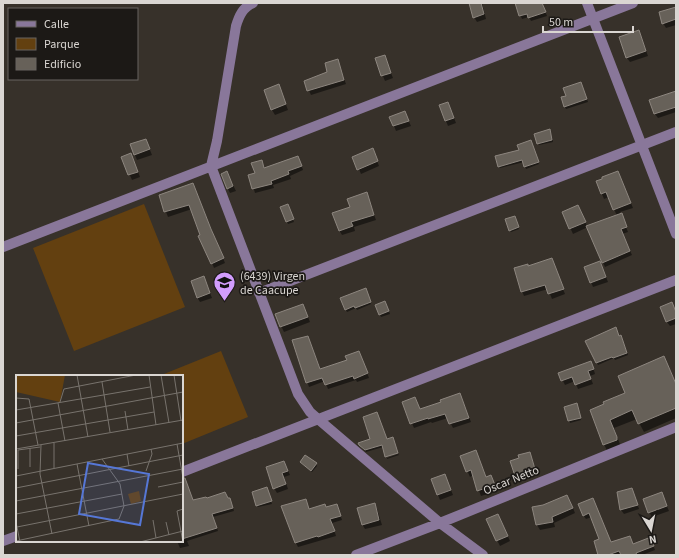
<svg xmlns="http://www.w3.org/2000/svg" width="679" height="558" font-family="'Source Sans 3',sans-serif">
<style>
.green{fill:#634010}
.shadow{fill:#0007}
.building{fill:#676159;stroke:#8d867f}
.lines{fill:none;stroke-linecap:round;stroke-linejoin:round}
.minor{stroke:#89779a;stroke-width:10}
.labels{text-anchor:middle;stroke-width:3.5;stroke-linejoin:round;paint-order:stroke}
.poi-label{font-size:12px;fill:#dad6d2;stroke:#1c1916;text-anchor:start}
.street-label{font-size:12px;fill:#dad6d2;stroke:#1c1916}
.inset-road{fill:none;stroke:#78736d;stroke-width:1}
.view{fill:#5677d6;fill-opacity:0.15;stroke:#5677d6;stroke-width:2}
.inset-edge{fill:none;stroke:#dad6d2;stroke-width:2}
</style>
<rect width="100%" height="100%" fill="#37312a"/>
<path class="green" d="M144 204 185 307 74 351 33 248Z
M221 351 248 417 182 444V376H159Z"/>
<path class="shadow" d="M470 3H482L486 19 477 22 474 17Z
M516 3H542L547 16 531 21 529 17 522 19Z
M676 11V25L666 28 663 23Z
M639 32 648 56 630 62 627 58Z
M384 56 393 78 385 81 376 59Z
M337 60 346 84 311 95 305 82 329 73Z
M582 85 588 102 566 109 565 107Z
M279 86 288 110 275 115 272 110Z
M676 92V112L658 118 655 114Z
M448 103 456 123 448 126 440 106Z
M405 113 411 126 396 131 391 118Z
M550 130 553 142 539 145 538 143Z
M532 143 539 164 526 169 524 162 500 168 499 166Z
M131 145H148L152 155 137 160Z
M373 150 379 166 361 174 354 157Z
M122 157 133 159 140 177 132 180Z
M261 161 265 168 300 161 303 170 290 176 291 179 273 185 274 188 255 193 250 176 256 174Z
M618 172 633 208 620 212 628 232 622 234 632 255 605 267 588 227 573 234 563 212 581 211 587 226 617 216 609 197 604 199 597 182Z
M229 177 236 191 230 193 228 189Z
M193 184 225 263 214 268 192 209 168 217 160 196Z
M366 194 376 220 354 227 355 231 342 235 339 230 351 208Z
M289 207 294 222 288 224 281 208Z
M516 219 519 229 511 232 510 230Z
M551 259 565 294 552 299 548 289 524 296 522 291Z
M602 267 608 282 593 287 591 282Z
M204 278 212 298 200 302 197 297Z
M366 291 371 304 357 310 356 308 347 312 346 310Z
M386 304 390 314 381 317 376 305Z
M305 310 310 322 284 332 276 315Z
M676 313V324L670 326 667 322Z
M308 337 321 370 361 356 369 378 357 382 356 380 328 389 325 381 309 387 294 341Z
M619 337 622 339 628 355 615 360 614 358 598 365 587 341Z
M664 357 676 383V418L644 432 637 419 614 428 621 447 608 453 604 444 591 411 626 393Z
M593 367 595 374 590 376 593 384 578 389 575 381 565 385 559 373Z
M460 394 471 422 453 428 448 418 432 423 431 422 414 428 403 403 415 398 420 410 443 403Z
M566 407H578L581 420 570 423Z
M383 428 387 440 393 438 398 452 386 456 383 447 366 452 361 447 360 445 371 440Z
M530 453 537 473 518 480 511 461Z
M398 454 399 455 387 459V458Z
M461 456H478L487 478 491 476 497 491 481 496 473 475 470 477Z
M284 462 290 475 284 477 288 489 277 493 274 488Z
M301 463 316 464 317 466 312 472Z
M447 480 453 495 440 500 438 495Z
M187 485 193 501 207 499 231 502 234 511 213 517 218 531 187 541 189 546 180 548 177 541H182V486Z
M632 489 639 509 624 514 621 510 618 493Z
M268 491 272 504 258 507 257 505Z
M661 493 669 511 652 517 649 512Z
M592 499 611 543 633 545 652 542 655 550 642 555H599L601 540 592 517 586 519 583 515Z
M305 500 309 510 326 508 337 505 342 520 332 523 336 536 298 547 296 543Z
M570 501 575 513 554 523 555 527 540 530 537 525 534 508Z
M374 504 377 509 382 525 365 529 362 524Z
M487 520H500L510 541 500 546Z"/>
<path class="building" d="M469 3H481L484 14 473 18Z
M515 3H542L546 12 528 18 527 14 519 16Z
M676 7V19L662 24 659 12Z
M639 30 646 51 626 58 619 37Z
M385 55 391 73 381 76 375 58Z
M338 59 344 80 307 91 304 81 327 72 325 63Z
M581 82 587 99 564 107 561 97 566 96 563 88Z
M279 84 286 104 271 110 264 90Z
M676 91V107L654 114 649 100Z
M448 102 454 118 445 121 439 105Z
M405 111 409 121 393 126 389 117Z
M550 129 552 140 537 144 534 134Z
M146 139 150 149 134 155 130 144Z
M531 140 539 162 524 167 522 160 498 167 495 156 519 150 517 145Z
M373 148 378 161 357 170 352 157Z
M131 153 138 172 128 175 121 157Z
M298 156 302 166 288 171 289 174 271 181 272 184 252 189 248 175 255 173 251 163 262 160 264 168Z
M227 171 233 186 227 189 221 174Z
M618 171 631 203 613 210 606 192 601 194 596 181 602 179V177Z
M193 183 211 229 224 258 211 264 198 236 200 235 189 205 164 212 159 195Z
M367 192 374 215 351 222 353 226 339 231 332 213 350 207 347 199Z
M288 204 294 219 286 222 280 207Z
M578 205 586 222 569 229 562 212Z
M622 213 627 227 621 229 630 251 602 263 586 226Z
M515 216 519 227 509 231 505 219Z
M552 258 564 289 548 294 545 285 521 292 514 268 528 264V266Z
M600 261 606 277 590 283 584 267Z
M204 276 210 293 197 298 191 281Z
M366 288 371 302 355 308 354 306 345 310 340 298Z
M385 301 389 311 379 315 375 305Z
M672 302 676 312V318L666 322 660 307Z
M303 304 308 317 280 327 275 314Z
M616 327 619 336 621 335 627 353 613 358 612 357 596 363 585 341Z
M308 336 320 369 347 360 345 356 359 351 368 373 354 379 353 376 325 385 322 378 306 383 292 340Z
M664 356 676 384V408L638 424 632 410 610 420 617 437V440L603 445 590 410 604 404 603 402 625 393 618 376Z
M591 361 594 369 588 371 591 379 575 385 572 377 561 381 558 373Z
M460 393 469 418 449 424 445 414 428 419V418L410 424 402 402 415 397 420 409 441 402 440 400Z
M577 403 581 418 568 421 564 407Z
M377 412 387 439 393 437 398 453 385 457 382 445 365 450 359 445 358 443 370 439 363 417Z
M476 450 486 477 491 475 495 485 477 491 471 470 466 472 460 456Z
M530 452 535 469 515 476 510 461 519 458 518 455Z
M305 455 317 463 311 471 300 462Z
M284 461 288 471 282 473 286 484 273 489 266 467Z
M445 474 451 490 437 495 431 479Z
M182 478H185L193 500 206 497 207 498 225 492 228 498H230L233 508 212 514 217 528 182 539Z
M267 487 272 501 256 506 252 492Z
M632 488 638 505 620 510 617 492Z
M662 492 667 506 648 513 643 499Z
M567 495 573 508 552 517 553 522 536 525 532 507 543 505Z
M593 498 611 542 630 536 633 544 651 537 654 546 636 553 637 555H621L619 551 608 555H598L594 541 599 539 589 513 583 516 578 504Z
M306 499 309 509 325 504 326 507 337 504 341 516 330 519 335 531 318 537 317 536 295 543 281 506Z
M375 503 379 520 362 525 357 508Z
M498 514 508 536 496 541 486 519Z"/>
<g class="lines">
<path class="minor" d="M253 3C243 7 239 16 236 26L217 141 211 166 298 394 310 412 318 419 440 523 483 555
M587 3 676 234
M3 247 633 3
M259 293 676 132
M182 472 676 280
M3 541 17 536
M356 555 440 523 676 427"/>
</g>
<defs>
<symbol id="school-pin" viewBox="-11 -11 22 30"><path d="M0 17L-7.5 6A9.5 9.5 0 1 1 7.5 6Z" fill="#d29dfd" stroke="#1c1916"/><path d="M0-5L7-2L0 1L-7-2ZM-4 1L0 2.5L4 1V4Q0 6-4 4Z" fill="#111"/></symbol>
</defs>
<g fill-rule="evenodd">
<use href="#school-pin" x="212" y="270" width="25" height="34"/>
</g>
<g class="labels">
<g class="poi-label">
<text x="240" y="280">(6439) Virgen<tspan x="240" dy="14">de Caacupe</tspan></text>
</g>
<g class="street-label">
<text transform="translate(511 480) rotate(-22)" y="4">Oscar Netto</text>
</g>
</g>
<g transform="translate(16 375)">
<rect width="167" height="167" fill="#37312a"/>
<path d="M0 0H49L44 27 0 17ZM123 116 125 126 115 129 112 119Z" fill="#634010"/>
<path class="inset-road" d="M61 0 72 62M133 0 140 50M145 0 153 48M158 0 165 46M86 7 94 57M0 23 13 24 22 70M44 27 48 14 120 0M42 28 49 66M0 35 134 12M109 36 112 55M0 48 167 17M0 61 138 37M38 68V93M161 69 167 103M25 70 24 99 36 159M0 74 167 45M2 75 24 72M2 75V94M111 79 113 91M61 89 73 151M14 92V73M130 96 136 79 135 74M0 101 167 68M142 112 167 107M0 113 167 80M0 126 167 94M0 139 106 119M137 145 140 163M0 147 4 167M150 147 153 160M1 152 167 119M0 166 103 144 108 131 104 109 86 84M124 167 167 156M167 167 161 136 167 134"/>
<path class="view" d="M72 88 133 99 124 150 63 139Z"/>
<rect width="167" height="167" class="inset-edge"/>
</g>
<rect width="679" height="558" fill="none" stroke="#dad6d2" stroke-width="8"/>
<rect x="8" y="8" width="130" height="72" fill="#1c1916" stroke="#686561"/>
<rect x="16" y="21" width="20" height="6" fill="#89779a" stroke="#686561"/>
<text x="44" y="28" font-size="12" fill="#dad6d2">Calle</text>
<rect x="16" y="38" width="20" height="12" fill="#634010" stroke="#686561"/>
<text x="44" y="48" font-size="12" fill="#dad6d2">Parque</text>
<rect x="16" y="58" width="20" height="12" fill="#676159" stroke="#686561"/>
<text x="44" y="68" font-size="12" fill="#dad6d2">Edificio</text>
<g transform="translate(651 530) rotate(170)" stroke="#1c1916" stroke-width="3" paint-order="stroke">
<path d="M0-3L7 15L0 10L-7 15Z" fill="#dad6d2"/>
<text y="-6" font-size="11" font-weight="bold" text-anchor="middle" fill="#dad6d2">N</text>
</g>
<path d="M543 26v6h90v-6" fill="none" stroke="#dad6d2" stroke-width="2"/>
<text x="549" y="26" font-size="12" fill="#dad6d2" stroke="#1c1916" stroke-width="3" paint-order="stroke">50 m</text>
</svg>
